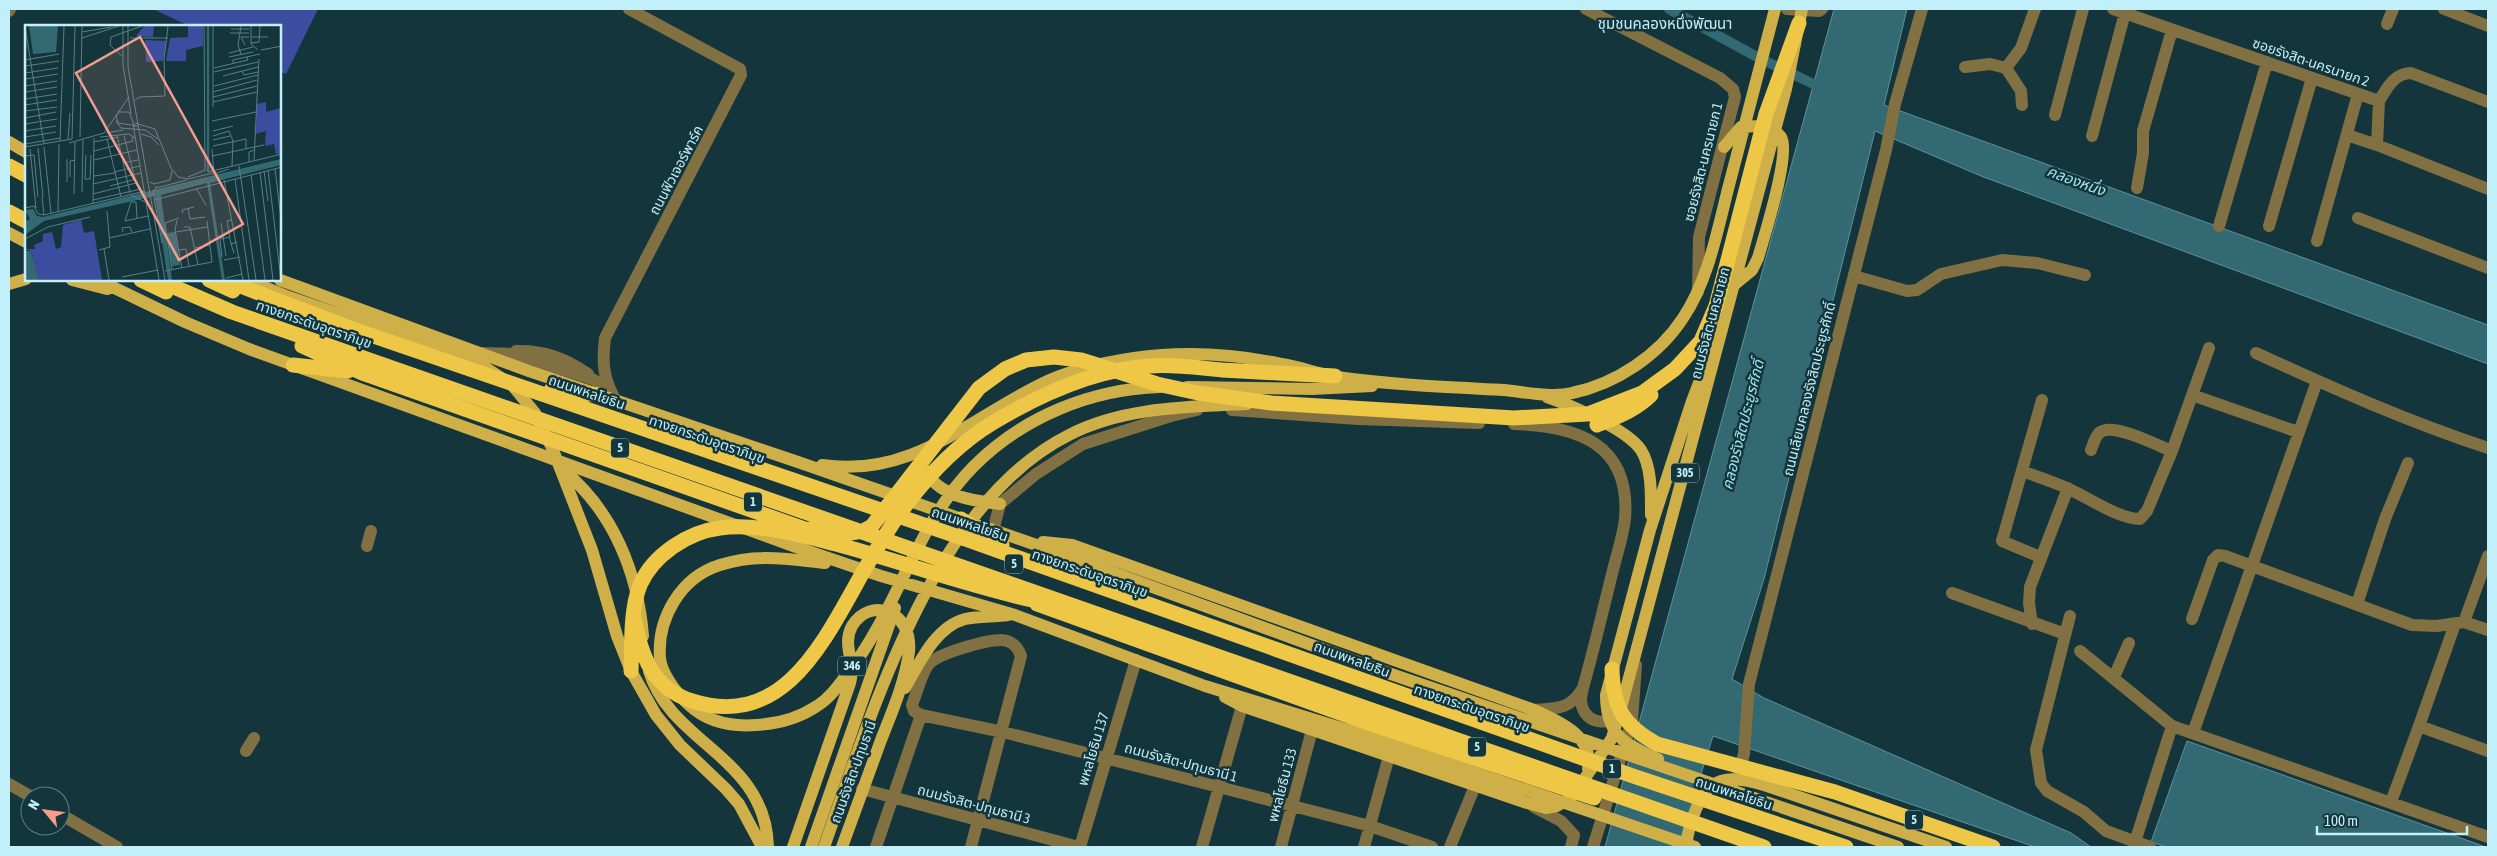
<svg xmlns="http://www.w3.org/2000/svg" width="2497" height="856" font-family="'Asap Condensed','Noto Sans Thai',sans-serif">
<style>
.green{fill:#3c4c9f}
.water{fill:#326973;stroke:#5d929c}
.lines{fill:none;stroke-linecap:round;stroke-linejoin:round}
.canal{stroke:#326973;stroke-width:10}
.minor{stroke:#807042;stroke-width:12}
.major{stroke:#cfaf48;stroke-width:12}
.highway{stroke:#efc747;stroke-width:15}
.labels{text-anchor:middle;stroke-width:5;stroke-linejoin:round;paint-order:stroke}
.shield{fill:#14353b;stroke:#8db8c1;stroke-width:1}
.shield-label{font-size:12px;font-weight:bold;fill:#c1f0fa}
.street-label{font-size:14px;fill:#c1f0fa;stroke:#14353b}
.neighbourhood-label{font-size:15px;fill:#c1f0fa;stroke:#14353b}
.water-label{font-size:15px;font-style:italic;fill:#a0e5f3;stroke:#14353b}
.inset-river{fill:none;stroke:#326973;stroke-width:2.5}
.inset-road{fill:none;stroke:#598087;stroke-width:1}
.view{fill:#f49d8c;fill-opacity:0.15;stroke:#f49d8c;stroke-width:2.5}
.inset-edge{fill:none;stroke:#c1f0fa;stroke-width:2.5}
</style>
<rect width="100%" height="100%" fill="#14353b"/>
<path class="green" d="M153 9H318L286 74 280 71V26H189Z"/>
<path class="water" d="M1834 9H1907L1884 105 2488 325V364L1981 176 1875 131 1764 579 1732 679 1764 698 2071 833 2091 847H2035L1713 736 1678 847H1605Z
M2187 741 2486 847H2166L2151 842Z"/>
<g class="lines">
<path class="canal" d="M1669 9 1759 58 1826 90"/>
<path class="minor" d="M1586 9 1720 78 1733 89 1735 97 1699 237 1698 292
M1787 9 1819 11 1822 9
M2113 9 2379 101C2388 87 2393 74 2411 73L2488 102
M2444 9 2488 26
M9 11 10 9
M2387 24 2393 9
M1965 67 1990 64 2006 68 2021 91 2022 105
M2006 68 2021 48 2035 9
M2379 101 2377 145 2488 189
M2055 115 2083 9
M2347 135 2377 145
M2092 136 2125 13
M2137 188 2143 153V131L2172 30
M2358 218 2488 268
M2219 226 2267 62
M2269 226 2312 78
M2317 241 2358 94
M1854 276 1907 291 1917 290 1941 274 2002 260 2037 263 2085 275
M516 351C543 350 565 358 588 374
M479 353 516 354 592 379 608 387
M2256 353C2332 388 2409 422 2488 448
M2192 395 2298 432
M616 401C603 379 602 362 605 338L741 75 740 69 629 9
M1232 410 1358 419 1479 423
M1514 424C1578 426 1631 444 1625 519 1623 536 1617 554 1613 570 1603 610 1594 649 1583 688 1570 710 1557 708 1534 710
M2091 450C2093 445 2095 437 2099 433 2112 421 2156 445 2172 451
M2022 471C2038 477 2054 482 2069 489 2089 498 2119 519 2140 519L2147 511 2172 451 2209 348
M993 531 1000 504 1036 474 1083 444 1171 416 1197 410
M367 546 371 531
M2040 557 2002 541 2042 400
M1952 593 2065 634
M2357 604 2385 519 2408 463
M2070 616 2036 750 2041 783 2047 791 2084 812 2106 831 2150 847
M2192 619 2213 560 2218 555 2225 556 2412 625 2437 626 2464 622 2488 630
M2464 622 2488 556
M2032 624 2029 603 2030 587 2068 488
M2080 651 2172 726 2488 837
M2114 677 2129 643
M1583 688C1582 692 1581 697 1581 700 1582 721 1605 729 1618 713
M921 715 1003 732 1219 787 1370 826 1432 847
M2419 726 2455 624
M2193 733 2317 381
M246 751 254 738
M1738 776 1744 754 1749 684 1886 150 1895 104 1922 9
M9 784 30 796
M862 789 1079 847
M2391 802 2419 726 2488 751
M1534 807 1561 821 1574 835 1571 847
M60 814 117 847
M2135 842 2172 726
M876 847 921 715 914 711 912 705C917 692 921 675 928 665 937 653 987 640 1001 640 1011 640 1018 647 1021 656L971 847
M1080 847 1136 660
M1202 847 1242 706
M1281 847 1312 730
M1364 847 1389 756
M1450 847 1475 786
M1593 847 1632 721 1636 665"/>
<path class="major" d="M9 142 26 152
M1724 147 1741 127C1754 126 1772 124 1781 137 1791 153 1764 237 1758 258L1752 270 1735 284
M9 233 26 242
M72 280 107 289
M98 280 185 322 249 349 796 547 881 576 1015 615 1205 686 1364 735 1695 847
M247 280 289 297 480 364 512 385 535 413 553 450 592 550 617 636 631 671 656 715 680 745 726 789 739 804 762 847
M280 280 529 371 795 461 1062 554 1388 673 1898 847
M9 284 26 279
M1187 387 1312 389 1372 386
M1547 397C1570 405 1627 429 1641 450 1652 467 1651 495 1651 515
M822 465C910 478 967 421 1039 385 1069 370 1100 363 1134 358 1183 351 1234 354 1282 364 1301 367 1318 374 1337 377 1392 385 1449 387 1504 390 1525 392 1552 398 1572 393 1616 384 1659 355 1683 318 1708 281 1717 232 1728 189 1744 129 1759 69 1775 9
M924 469C938 496 972 501 1000 504
M563 470C613 511 638 573 643 636
M1043 542 1072 545 1534 710C1560 722 1594 736 1588 769
M825 563C787 559 758 553 720 565 681 577 657 618 660 658 661 673 677 694 688 704 707 722 731 727 756 725 777 724 799 718 817 706 830 698 839 685 848 673 898 609 916 524 974 466 1023 417 1091 389 1160 387
M649 671C671 744 766 757 768 847
M905 688C919 664 935 627 965 619 979 616 994 617 1008 615
M1225 697 1242 706 1527 803 1546 808 1557 806 1573 796 1612 738 1622 704 1786 89 1802 9
M1658 759C1624 744 1606 735 1606 695L1650 530 1691 404 1710 354
M793 847 848 689C851 681 853 672 851 663 849 650 845 639 852 626 871 595 913 612 909 652 905 682 892 712 881 740 868 775 855 811 842 847
M811 847 895 608
M824 847C872 713 933 503 1069 435 1123 407 1188 407 1247 404
M1687 847C1686 836 1690 827 1693 817 1708 774 1728 774 1767 786L1946 847"/>
<path class="highway" d="M9 166 26 175
M9 212 26 221
M141 280 166 292
M158 280 232 312 1764 847
M209 280 233 291
M225 280 347 327 968 540 1633 776 1846 847
M302 346 362 373 805 529 850 533 863 531 872 526 979 388 1005 369 1026 360 1054 357 1081 360 1157 384 1198 393 1271 403 1514 418 1588 414 1642 393 1675 369 1701 341 1716 306 1766 114 1799 23
M293 365 348 371
M551 390 599 395
M1597 425C1617 417 1636 410 1651 395
M961 519 1002 545
M1037 604 1365 722 1594 798
M634 618C641 655 652 688 692 701 777 728 818 653 853 590 866 566 880 543 895 520 921 483 955 445 994 422 1041 394 1095 369 1150 366 1174 364 1199 368 1222 370 1260 372 1297 374 1335 376
M1612 669C1613 708 1623 725 1657 744L1835 792 1993 847
M631 671C632 644 630 611 640 585 653 555 688 532 720 528 758 523 800 535 836 544 902 562 966 585 1032 600"/>
</g>
<g class="labels">
<g class="shield">
<rect x="611" y="438.5" width="18" height="19" rx="4"/>
<rect x="1671" y="463.5" width="28" height="19" rx="4"/>
<rect x="744" y="492.5" width="18" height="19" rx="4"/>
<rect x="1005" y="554.5" width="18" height="19" rx="4"/>
<rect x="838" y="656.5" width="28" height="19" rx="4"/>
<rect x="1468" y="737.5" width="18" height="19" rx="4"/>
<rect x="1603" y="759.5" width="18" height="19" rx="4"/>
<rect x="1905" y="810.5" width="18" height="19" rx="4"/>
</g>
<g class="shield-label">
<text x="620" y="452">5</text>
<text x="1685" y="477">305</text>
<text x="753" y="506">1</text>
<text x="1014" y="568">5</text>
<text x="852" y="670">346</text>
<text x="1477" y="751">5</text>
<text x="1612" y="773">1</text>
<text x="1914" y="824">5</text>
</g>
<g class="street-label">
<text transform="translate(2311 62) rotate(19)" y="5">ซอยรังสิต-นครนายก 2</text>
<text transform="translate(1703 162) rotate(-76)" y="5">ซอยรังสิต-นครนายก 1</text>
<text transform="translate(676 170) rotate(-62)" y="5">ถนนฟิวเจอร์พาร์ค</text>
<text transform="translate(1710 323) rotate(-75)" y="5">ถนนรังสิต-นครนายก</text>
<text transform="translate(314 324) rotate(19)" y="5">ทางยกระดับอุตราภิมุข</text>
<text transform="translate(1809 389) rotate(-76)" y="5">ถนนเลียบคลองรังสิตประยูรศักดิ์</text>
<text transform="translate(587 392) rotate(19)" y="5">ถนนพหลโยธิน</text>
<text transform="translate(707 439) rotate(19)" y="5">ทางยกระดับอุตราภิมุข</text>
<text transform="translate(970 524) rotate(19)" y="5">ถนนพหลโยธิน</text>
<text transform="translate(1090 573) rotate(19)" y="5">ทางยกระดับอุตราภิมุข</text>
<text transform="translate(1352 659) rotate(20)" y="5">ถนนพหลโยธิน</text>
<text transform="translate(1472 708) rotate(19)" y="5">ทางยกระดับอุตราภิมุข</text>
<text transform="translate(1093 749) rotate(-73)" y="5">พหลโยธิน 137</text>
<text transform="translate(1181 762) rotate(15)" y="5">ถนนรังสิต-ปทุมธานี 1</text>
<text transform="translate(853 772) rotate(-70)" y="5">ถนนรังสิต-ปทุมธานี</text>
<text transform="translate(1282 785) rotate(-75)" y="5">พหลโยธิน 133</text>
<text transform="translate(1734 793) rotate(18)" y="5">ถนนพหลโยธิน</text>
<text transform="translate(974 804) rotate(15)" y="5">ถนนรังสิต-ปทุมธานี 3</text>
</g>
<g class="neighbourhood-label">
<text x="1665" y="29">ชุมชนคลองหนึ่งพัฒนา</text>
</g>
<g class="water-label">
<text transform="translate(2076 181) rotate(20)" y="5">คลองหนึ่ง</text>
<text transform="translate(1743 425) rotate(-76)" y="5">คลองรังสิตประยูรศักดิ์</text>
</g>
</g>
<g transform="translate(25 25)">
<rect width="256" height="256" fill="#14353b"/>
<path d="M119 1H129L128 12 111 11ZM163 1H178V21L161 25V36H141L145 13 163 12ZM120 15 141 16 138 36 121 37ZM241 77V87L256 83V128L251 129 249 119 240 121 241 106 231 109 232 79ZM56 195 59 208 69 206 77 255H14L6 226 0 224H10L9 220 18 216V209L27 207 31 224 36 222 38 200Z" fill="#3c4c9f"/>
<path d="M4 1H33L31 27 8 29ZM256 134V140L185 158 200 255H197L182 158 136 170 147 255H143L130 171 19 196 0 210V197L5 194 0 185 8 184 12 191 18 192ZM150 207 155 240 147 241 141 208ZM0 226H6L14 255H0Z" fill="#326973"/>
<path class="inset-river" d="M183 1V147"/>
<path class="inset-road" d="M98 1V40L106 89M103 1V42L140 255M226 1V19L233 25M0 2 19 119M206 4H224M57 7 86 2M205 8H224M227 12H243M57 13 94 1M105 13H143M226 18 234 17 235 1M220 20 216 12H224M236 25 257 21M204 28 228 22M216 29 213 20 216 1M97 31 85 20 86 12 117 1M204 32 228 27M0 35 34 29M208 39V35L235 29M0 41 34 36M189 43 223 35 222 32M217 46 219 50 233 47M189 47 233 37M0 48 33 43M198 51 233 42M0 54 33 49M0 61 32 56M189 61 233 50M0 67 32 62M188 67 232 55M188 72 232 61M0 74 32 69M110 75 115 72 140 71 139 35 143 1M188 77 232 67M0 80 32 75M188 82V1M95 85 91 91 93 98 113 101M0 86 32 82M93 87H104L110 102M0 93 31 87M91 96 96 103 120 105 133 114M187 96 231 87M110 98 130 104 146 143 153 152 163 154 188 148M0 99 32 94M108 99 134 255M0 106 31 101M188 106 208 101M81 108 98 105M116 109 126 112 134 120M92 110 105 168M188 111 204 106 208 116 207 141M0 112 31 107M55 112 57 1M75 112 104 109 110 113M47 114 50 1M82 114 96 172M43 115 45 88M188 115 205 111M35 116 39 1M69 117 93 112M44 118 79 108 104 72M0 119 35 113M188 121 221 114V124M0 122 47 114M19 122 26 188M13 123 18 172M5 124 11 183M187 124 189 149 204 144M69 126 108 116 107 112M61 130 60 154H65L66 130M0 131 9 130 13 172M187 131 239 120M69 135 112 125M229 135 234 34M224 137V127L229 125M98 138 113 135M214 141 231 255M250 144 257 202M243 145 256 255M239 146 243 176M89 147 115 141M183 147 257 129M235 147 248 255M226 150 240 255M69 151 90 148M45 152V136L50 135M163 152 180 145 179 1M210 154 224 255M199 155 218 255M42 157V134M125 157 129 159 145 155 147 146M68 159 116 148M85 161 111 154M132 161 128 167 137 218M131 163 162 155M171 163 181 180M57 167 58 115M49 169 50 117M68 169 111 158 99 111M106 170 120 177M17 172 19 190M68 175 116 164M129 175 257 142M68 179 69 113M0 183 9 181 13 189 19 190 120 166M163 183 165 194 180 192M33 187 34 119M158 188 157 185 169 182M112 193 111 177H106L100 196 123 191M152 195 150 205 157 243M206 195 202 196 206 219M196 198 201 231M159 202H165L173 240M98 207 97 203 105 202 107 207M151 207 182 202M84 213 125 204M0 214 23 202 65 192M170 223 185 220M79 224 84 255M74 225 85 222 82 186M154 225 161 224 164 241M209 228 206 219 212 217M197 232 195 214 205 212M199 235 215 232M147 245 140 198 154 193M140 246 187 237 182 196M97 252 133 245M201 253 217 249"/>
<path class="view" d="M115 12 218 199 154 235 51 48Z"/>
<rect width="256" height="256" class="inset-edge"/>
</g>
<rect width="2497" height="856" fill="none" stroke="#c1f0fa" stroke-width="20"/>
<g transform="translate(45 811) rotate(299)"><circle r="24" fill="#14353b" stroke="#598087"/>
<path d="M0-4L9 19L0 12L-9 19Z" fill="#f49d8c"/>
<text y="-8" font-size="14" font-weight="bold" text-anchor="middle" fill="#c1f0fa">N</text>
</g>
<path d="M2317 826v8h150v-8" fill="none" stroke="#c1f0fa" stroke-width="2.5"/>
<text x="2324" y="826" font-size="15" fill="#c1f0fa" stroke="#14353b" stroke-width="4" paint-order="stroke">100 m</text>
</svg>
